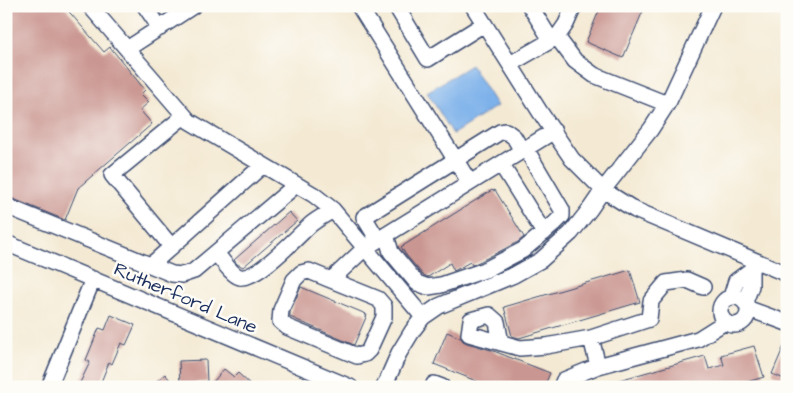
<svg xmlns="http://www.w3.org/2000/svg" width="793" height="393" font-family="'Architects Daughter',sans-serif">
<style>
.water{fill:#7db1ea;stroke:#4c70a4}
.building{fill:#ca9691}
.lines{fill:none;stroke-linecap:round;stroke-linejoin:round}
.minor-casing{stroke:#3c4b70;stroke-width:18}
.minor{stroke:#fff;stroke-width:15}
.labels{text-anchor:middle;stroke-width:5;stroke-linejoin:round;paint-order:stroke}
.street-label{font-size:19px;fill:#1b2f5e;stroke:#fdfcf7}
</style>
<rect width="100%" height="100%" fill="#fdfcf7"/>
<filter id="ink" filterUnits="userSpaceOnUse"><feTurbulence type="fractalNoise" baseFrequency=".02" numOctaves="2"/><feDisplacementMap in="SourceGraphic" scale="10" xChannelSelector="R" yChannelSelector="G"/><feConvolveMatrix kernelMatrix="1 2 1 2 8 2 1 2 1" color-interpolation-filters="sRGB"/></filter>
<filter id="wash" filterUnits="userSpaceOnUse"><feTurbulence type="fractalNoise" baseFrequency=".0096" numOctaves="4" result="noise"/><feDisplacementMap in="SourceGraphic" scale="20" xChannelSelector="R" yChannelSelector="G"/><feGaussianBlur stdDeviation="1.12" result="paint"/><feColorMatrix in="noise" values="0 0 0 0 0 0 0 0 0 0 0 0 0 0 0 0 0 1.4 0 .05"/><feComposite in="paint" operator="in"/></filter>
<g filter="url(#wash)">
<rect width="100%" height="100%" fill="#f4ead4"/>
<path class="water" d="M471 65 497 106 453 134 427 92Z"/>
<g id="blocks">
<path class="building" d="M6 6H64L104 52 110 47 145 90 141 94 149 102 140 110 152 124 78 188 65 220 6 196Z
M601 6H645L623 58 586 42Z
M492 190 493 191 495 190 524 237 518 242 481 261 472 265 470 262 454 271 450 263 428 277 423 275 406 255 401 247Z
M289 212 297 221 243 267 237 264 234 260Z
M630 270 640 302 519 338 512 336 504 307Z
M301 287 366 314 365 315H367L354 345 290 317V312Z
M111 315 135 325 126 345 121 343 112 364 109 362 99 387H78L90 362 86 360 99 328 105 330Z
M447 332 461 338 463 341 467 343 491 350 550 373 544 387H491L434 364Z
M787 339V380L772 374Z
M754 346 764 377 730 387H605V384L705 356 709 369 724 365 721 355Z
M206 360 207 382 190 383V385H180L179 361Z
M224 369 234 377 238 373 253 387H209Z
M165 374 176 387H150Z"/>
</g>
</g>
<g filter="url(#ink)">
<use href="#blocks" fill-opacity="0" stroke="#3c4b70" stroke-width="1"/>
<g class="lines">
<defs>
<path id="minor" d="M90 6 189 121 314 195 333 210 423 317
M145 6 160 28
M359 6 470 183
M396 6 428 59 484 24
M473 6 540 112 572 159 603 190 635 210 787 274
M530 6 551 40
M557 37 575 61 594 75 667 104
M127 49 193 6
M510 64 557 37 566 24 574 6
M501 164 544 233
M6 206 172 274 182 275 194 271 296 185
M386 235 391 252 417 283 428 287 441 285 485 270 523 250 554 224 562 216V210L526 149
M378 240 364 217 500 132 506 131 514 137 522 151
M6 243 350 387
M171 246 112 175 184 116
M216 253C222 260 232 275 240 277 257 280 297 237 310 225 317 219 325 215 333 210
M151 265 263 165
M331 280 309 271 301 273 294 280 281 310 280 321 287 327 357 356 365 354 369 350 384 317V306L378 299 331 280 365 248 554 131
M720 311a14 14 0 1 1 28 0a14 14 0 1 1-28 0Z
M731 297 736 281 751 270
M745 302 751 286V270L755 261
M749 309 787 323
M501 343 497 322 489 315 471 320 469 334 520 348 546 346 591 338
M598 366 591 338 649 319 651 301 666 283 687 280 703 287
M434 384 442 387
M49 387 93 279
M384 387 399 353 413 330 423 317 439 306 514 275 541 260 571 233 590 209 603 190 651 129 669 101 713 6
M561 387 564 380 598 366 698 339 725 322"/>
</defs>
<use href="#minor" class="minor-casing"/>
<use href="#minor" class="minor"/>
</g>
</g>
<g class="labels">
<g class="street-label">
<text transform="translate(186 297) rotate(23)" y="7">Rutherford Lane</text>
</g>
</g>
<rect width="793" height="393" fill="none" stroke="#fdfcf7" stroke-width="25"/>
</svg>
